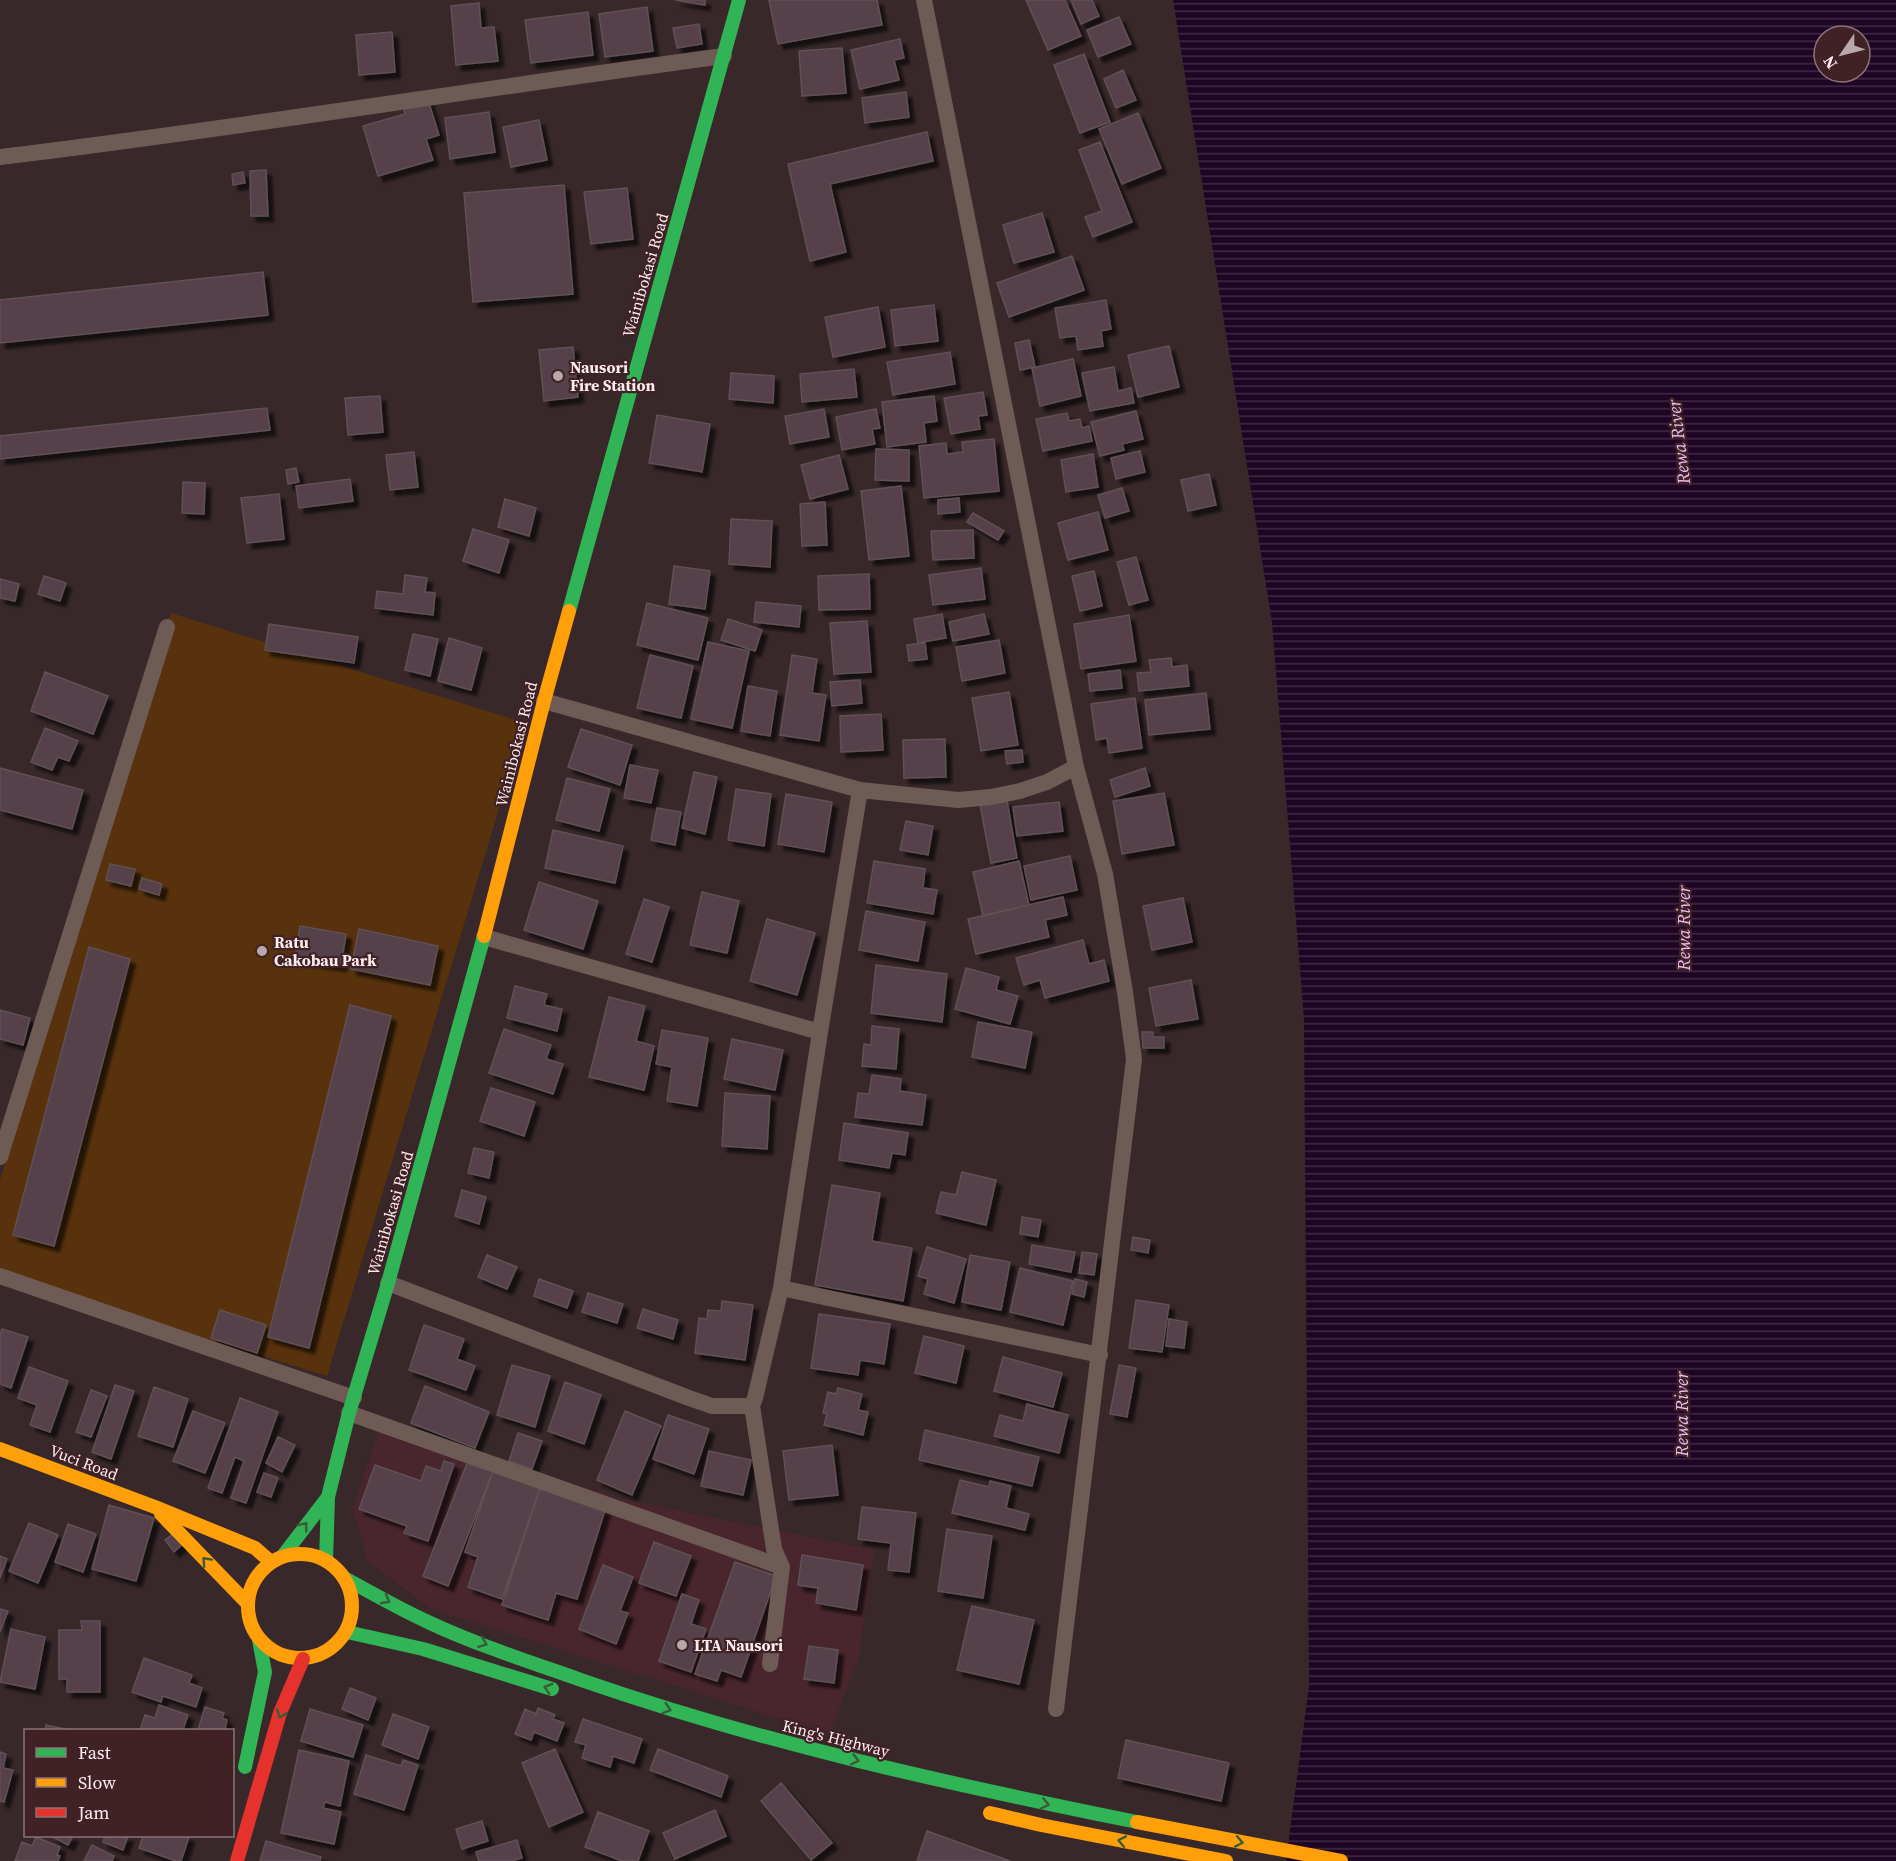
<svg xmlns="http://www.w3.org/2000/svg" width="1896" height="1861" font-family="'Source Serif 4',serif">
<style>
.built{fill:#49262d}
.grass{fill:#58320d}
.water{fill:url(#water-rules);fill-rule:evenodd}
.building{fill:#563f4a;stroke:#5e5155;stroke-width:1.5;filter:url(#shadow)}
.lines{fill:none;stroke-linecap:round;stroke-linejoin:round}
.street{stroke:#6f5b56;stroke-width:16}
.fast{stroke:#30b455;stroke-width:14}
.slow{stroke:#ff9f0a;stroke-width:14}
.jam{stroke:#e5322d;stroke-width:14}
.oneway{stroke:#395c39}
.poi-dot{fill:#b9a8a9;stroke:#3f2126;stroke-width:2}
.labels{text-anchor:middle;stroke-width:4.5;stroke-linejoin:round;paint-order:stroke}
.street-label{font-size:16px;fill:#feedee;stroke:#3f2126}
.poi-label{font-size:16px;font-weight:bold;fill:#feedee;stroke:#3f2126;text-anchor:start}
.water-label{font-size:18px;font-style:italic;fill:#ecbcf6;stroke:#3f2126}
</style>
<defs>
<pattern id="water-rules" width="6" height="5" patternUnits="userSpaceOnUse" patternTransform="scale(1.5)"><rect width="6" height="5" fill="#1f0524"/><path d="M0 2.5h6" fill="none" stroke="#412a44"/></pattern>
<filter id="shadow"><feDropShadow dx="5.5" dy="5.5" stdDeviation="1.5" flood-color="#0009"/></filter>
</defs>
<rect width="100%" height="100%" fill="#38282a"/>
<path class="built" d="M381 1420 500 1462 630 1501 874 1550 859 1658 830 1732 784 1720 431 1609 366 1560 363 1539 352 1511 377 1437Z"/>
<path class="grass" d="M171 613 525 723 327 1376 0 1275V1180Z"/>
<path class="water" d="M1173 0H1896V1861H1286L1309 1686 1304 1019 1272 623ZM1824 36H1860V72H1824Z"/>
<path class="building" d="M675 0H705V5Z
M769 0H877L882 25 778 44Z
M1026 0H1065L1081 36 1048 50Z
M1071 0H1092L1099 16 1081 24Z
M479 3 481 28 494 27 498 61 456 65 451 6Z
M647 7 653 51 605 57 599 14Z
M588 12 593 55 531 63 525 20Z
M1119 17 1131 44 1098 57 1087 30Z
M699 24 702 44 677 48 673 28Z
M392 32 395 72 359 75 356 35Z
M900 39 904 58 894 60 899 80 860 89 851 50Z
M842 48 846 93 802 96 799 51Z
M1084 54 1110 122 1080 133 1054 65Z
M1123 70 1136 100 1116 108 1104 79Z
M906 92 909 117 865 123 862 98Z
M428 100 439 135 426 139 433 160 378 176 363 126 405 114 403 107Z
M489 112 495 152 450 159 445 118Z
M1138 113 1161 168 1122 184 1099 129Z
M539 120 547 160 511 167 503 127Z
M927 132 933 161 830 184 846 252 810 261 788 164Z
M1100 142 1132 222 1093 237 1085 217 1102 211 1079 150Z
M266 170 268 216H251L250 171Z
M243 172 245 183 233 185 232 174Z
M564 185 573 294 473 302 464 193Z
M627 188 633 239 591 244 584 192Z
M1042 213 1054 252 1014 263 1003 225Z
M1072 256 1084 290 1009 317 997 283Z
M263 272 268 315 0 343V300Z
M1106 300 1111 329 1101 331 1103 346 1078 350 1076 336 1060 338 1055 308Z
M934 305 938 341 895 346 891 310Z
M878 307 885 347 833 357 825 317Z
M1029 340 1035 367 1020 370 1015 343Z
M1169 346 1179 387 1138 397 1128 355Z
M573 347 578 397 544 401 539 350Z
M950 352 955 384 893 395 887 362Z
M1073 359 1081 396 1040 406 1032 368Z
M1114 367 1118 391 1131 388 1134 403 1090 411 1082 373Z
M854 369 857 397 802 402 800 374Z
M731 373 774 376 773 403 729 399Z
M983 392 987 415 978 416 980 429 951 434 944 398Z
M380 396 383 432 348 435 345 398Z
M934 396 937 421 924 423 926 442 887 447 882 402Z
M267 408 270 430 0 459V436Z
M824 409 829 437 790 444 785 416Z
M876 409 880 428 872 429 875 444 842 450 836 417Z
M1136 411 1143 439 1122 444 1124 450 1100 456 1091 422Z
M1067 413 1069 421 1080 419 1082 428 1089 426 1092 441 1043 451 1036 419Z
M657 415 710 424 702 472 649 463Z
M994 439 999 491 924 498 919 446 946 443 947 454 963 452 962 442Z
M876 449 909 450V481L875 480Z
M1140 451 1145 472 1116 479 1111 458Z
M414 452 418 487 390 490 386 455Z
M1093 454 1098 487 1066 492 1061 460Z
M839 455 848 489 810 499 801 465Z
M296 468 299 482 288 484 286 470Z
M1209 474 1216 505 1188 511 1181 480Z
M350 479 353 501 299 508 296 486Z
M183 482 205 483 204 514 182 513Z
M901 486 909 556 869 560 861 491Z
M1122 488 1129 511 1105 518 1098 495Z
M279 494 284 539 247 543 241 498Z
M959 498 960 512 938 514V500Z
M505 499 536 508 529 536 498 527Z
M825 502 827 545 802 546 800 504Z
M1098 512 1108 550 1068 560 1058 523Z
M973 513 1004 531 998 540 967 522Z
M731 519 772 521 770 567 729 564Z
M473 529 509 540 499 573 463 561Z
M973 530 974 558 933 560 931 531Z
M1136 557 1148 600 1129 605 1117 562Z
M674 566 710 571 705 609 669 604Z
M981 568 985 599 933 605 929 575Z
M1094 571 1102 606 1080 611 1072 576Z
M869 574 870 609 819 610 818 576Z
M405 575 427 578 425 592 435 593 433 615 375 608 377 591 403 594Z
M44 576 66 583 60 601 38 594Z
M0 579 19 584 15 601 0 598Z
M756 602 801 606 799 627 754 622Z
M647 603 708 618 698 660 637 645Z
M942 614 946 638 918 643 914 619Z
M984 614 989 634 953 641 949 622Z
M1129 615 1136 661 1081 669 1074 624Z
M728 619 762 630 755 651 721 640Z
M867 621 871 672 834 674 830 623Z
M269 624 358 637 354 663 265 650Z
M413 634 438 639 430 676 405 670Z
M449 638 482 648 471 690 438 681Z
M999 640 1005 673 962 681 956 647Z
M708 642 749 651 732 728 691 719Z
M925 643 927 659 909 661 907 645Z
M650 655 693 666 681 718 637 708Z
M792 655 817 659 812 693 826 695 819 741 780 735Z
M1171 658 1172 667 1187 665 1189 686 1139 691 1137 673 1151 672 1149 660Z
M1120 670 1122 688 1090 691 1088 674Z
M45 672 108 696 93 734 31 711Z
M860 680 862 703 832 706 830 682Z
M748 686 777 691 770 736 741 731Z
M1009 692 1018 745 981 751 972 698Z
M1206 693 1210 729 1149 735 1145 700Z
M1135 698 1142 748 1109 753 1107 738 1096 740 1091 704Z
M881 714 883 750 841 752 840 716Z
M45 728 78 741 69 761 58 757 52 770 31 762Z
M581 729 632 745 620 785 568 767Z
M945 739 946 777 904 778 903 740Z
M1022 750 1023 762 1007 764 1005 751Z
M630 765 658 770 651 803 624 798Z
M0 768 83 790 72 829 0 810Z
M1145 768 1150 786 1115 797 1110 780Z
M694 772 717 777 705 834 682 828Z
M567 778 610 789 599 831 556 820Z
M736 789 771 794 764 846 728 840Z
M1164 793 1174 845 1122 854 1113 801Z
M786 794 832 802 824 852 778 844Z
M1007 801 1017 858 991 863 980 805Z
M1059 802 1063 831 1017 836 1013 807Z
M657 808 681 812 675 845 651 840Z
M906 821 933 826 928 855 900 850Z
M553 830 623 846 615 883 545 868Z
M1070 856 1077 890 1031 900 1024 866Z
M874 861 925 869 923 888 937 890 933 914 867 903Z
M1019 861 1029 905 983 916 973 872Z
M110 864 135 869 131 886 106 880Z
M142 878 162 884 159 895 139 889Z
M539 882 598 901 583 949 524 930Z
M702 892 739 901 727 953 690 945Z
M1063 897 1067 915 1045 920 1049 937 976 954 968 919Z
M1183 898 1192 942 1152 950 1143 906Z
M644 899 669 907 652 962 626 954Z
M866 911 925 922 918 961 859 950Z
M767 919 815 933 797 995 750 981Z
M300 926 346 934 341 966 295 959Z
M359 929 438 946 430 985 351 969Z
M1083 940 1089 964 1104 960 1109 981 1045 998 1040 980 1024 985 1016 958Z
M89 947 130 959 54 1246 13 1235Z
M876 965 947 974 942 1022 871 1013Z
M966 968 999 977 996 990 1018 996 1010 1024 955 1009Z
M1191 980 1198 1019 1156 1026 1149 988Z
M515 986 547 994 544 1005 562 1009 557 1031 507 1018Z
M609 997 645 1006 636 1041 654 1046 644 1090 589 1077Z
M350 1005 391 1016 309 1348 268 1337Z
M0 1010 30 1018 23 1045 0 1039Z
M978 1022 1032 1032 1025 1068 972 1057Z
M872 1026 899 1029 896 1069 862 1066 864 1044 871 1045Z
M504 1029 551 1045 546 1059 563 1064 553 1094 489 1073Z
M662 1030 708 1038 697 1106 667 1101 672 1067 656 1064Z
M1142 1032H1153V1037H1164V1048H1143Z
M732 1039 783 1050 775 1090 724 1079Z
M872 1075 901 1079 900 1091 926 1095 922 1125 855 1117 858 1093 869 1094Z
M491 1088 535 1102 524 1136 480 1121Z
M725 1093 770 1096 767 1149 722 1146Z
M844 1123 908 1133 905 1155 892 1153 889 1168 839 1160Z
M474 1148 494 1152 489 1178 468 1173Z
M962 1172 996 1180 986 1225 936 1213 941 1192 956 1195Z
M832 1185 880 1193 872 1241 912 1248 903 1301 815 1285Z
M462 1190 486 1197 479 1224 455 1216Z
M1022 1217 1041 1220 1038 1237 1020 1234Z
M1133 1237 1150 1240 1148 1253 1131 1250Z
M1032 1245 1075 1252 1071 1272 1029 1264Z
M927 1247 966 1259 954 1303 924 1294 928 1279 918 1276Z
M1082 1252 1097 1254 1094 1275 1079 1273Z
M487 1255 517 1267 507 1289 478 1277Z
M970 1255 1010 1262 1001 1310 962 1302Z
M1020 1268 1073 1281 1063 1325 1010 1312Z
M539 1279 573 1291 567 1308 534 1296Z
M1075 1279 1087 1282 1084 1297 1072 1294Z
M588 1293 623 1304 617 1323 582 1312Z
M1136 1300 1169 1305 1162 1352 1129 1348Z
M722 1301 753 1305 745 1360 695 1353 699 1318 707 1319 708 1310 721 1311Z
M643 1309 678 1320 673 1339 637 1328Z
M220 1310 266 1325 257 1353 211 1338Z
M819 1314 890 1324 884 1364 860 1360 858 1375 811 1368Z
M1169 1319 1187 1322 1184 1348 1166 1346Z
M424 1325 464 1339 457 1359 475 1366 466 1390 409 1370Z
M2 1329 28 1337 11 1388 0 1384V1335Z
M924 1336 964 1346 956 1383 915 1373Z
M1003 1357 1062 1373 1053 1407 994 1391Z
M512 1365 550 1376 535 1427 497 1415Z
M1119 1365 1136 1368 1127 1417 1110 1414Z
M29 1367 68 1381 50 1432 30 1425 37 1405 18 1398Z
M565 1382 601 1395 584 1444 548 1431Z
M115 1385 134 1391 111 1459 92 1452Z
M425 1386 489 1412 475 1448 411 1423Z
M154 1387 188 1399 173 1447 138 1436Z
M838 1388 862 1394 858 1410 868 1412 863 1435 824 1425 827 1414 823 1413 828 1392 836 1394Z
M91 1390 107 1396 91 1437 76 1432Z
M240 1398 278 1412 246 1503 231 1498 244 1461 235 1457 222 1493 208 1488Z
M1027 1404 1068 1415 1059 1453 994 1436 1000 1415 1023 1421Z
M193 1411 225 1423 205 1473 173 1461Z
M625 1411 661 1426 632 1495 597 1480Z
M668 1415 709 1429 694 1474 653 1459Z
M925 1430 1039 1457 1032 1486 919 1460Z
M518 1433 542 1441 532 1469 509 1461Z
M278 1437 295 1445 282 1472 266 1463Z
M832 1445 838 1495 789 1500 783 1451Z
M709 1451 751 1460 743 1495 701 1486Z
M444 1461 454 1464 428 1541 404 1533 407 1526 359 1509 375 1465 421 1481 426 1466 441 1471Z
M468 1461 493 1471 448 1586 423 1576Z
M493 1471 540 1488 502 1599 468 1587 478 1557 465 1552Z
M264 1473 278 1478 271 1497 257 1492Z
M960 1480 989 1487 990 1481 1011 1486 1006 1508 1029 1514 1025 1530 952 1513Z
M540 1488 605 1510 577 1599 556 1593 548 1620 502 1605Z
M109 1505 154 1518 136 1581 92 1569Z
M862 1507 916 1513 909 1572 888 1570 891 1543 858 1539Z
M29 1523 58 1535 38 1583 9 1571Z
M68 1524 96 1534 83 1572 55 1562Z
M947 1529 992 1536 983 1598 938 1591Z
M174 1533 183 1544 174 1552 165 1540Z
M654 1542 691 1556 676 1596 639 1583Z
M802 1555 863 1565 856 1610 816 1603 818 1588 798 1585Z
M0 1556 7 1559 0 1578Z
M735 1562 776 1576 741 1677 721 1670 717 1681 695 1674Z
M603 1565 633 1577 620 1611 628 1613 616 1644 579 1629Z
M682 1594 699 1600 691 1624 706 1629 691 1672 659 1661Z
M972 1606 1034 1620 1019 1684 957 1670Z
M0 1609 8 1611 0 1632Z
M81 1621H100V1692H67V1679H59V1630H82Z
M11 1629 45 1637 35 1689 0 1682Z
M809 1646 838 1650 834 1683 804 1679Z
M144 1658 192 1675 189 1683 202 1688 196 1707 163 1696 161 1702 132 1692Z
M350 1688 376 1698 368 1720 342 1709Z
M159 1705 188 1715 183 1730H140L145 1715 155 1718Z
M205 1707 224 1713 222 1718 227 1720 225 1730H198Z
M538 1708 555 1715 553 1719 564 1723 557 1741 534 1732 531 1740 515 1734 525 1709 536 1714Z
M310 1709 363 1725 353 1757 301 1741Z
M393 1714 429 1727 418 1759 382 1745Z
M583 1719 642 1739 634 1763 613 1756 610 1767 582 1758 586 1745 575 1742Z
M46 1725 70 1730H45Z
M1126 1740 1229 1763 1221 1801 1118 1778Z
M555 1749 583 1812 549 1827 522 1763Z
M658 1749 728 1776 721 1797 650 1770Z
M299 1750 349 1761 340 1806 325 1802 323 1808 341 1812 334 1844 281 1833Z
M0 1752 6 1754 3 1768 13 1770 4 1802 0 1801Z
M366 1755 401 1766 403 1760 418 1765 404 1810 354 1794Z
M781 1783 832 1843 811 1860 761 1801Z
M715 1810 726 1836 675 1859 663 1833Z
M598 1812 649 1831 638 1861H622L585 1847Z
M482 1821 488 1841 462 1849 456 1829Z
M927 1831 1010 1861H917Z
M51 1836H73L68 1845Z
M105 1836H128L123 1850 103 1842Z
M143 1836H186L189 1837 181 1861H176L139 1848Z
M36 1837 60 1847 57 1855 60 1856 58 1861H15L22 1842 32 1846Z
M517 1840 522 1858 511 1861H479L476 1852Z
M266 1841 321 1857 320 1861H260Z
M92 1845 114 1856 112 1861H84Z"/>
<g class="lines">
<path class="street" d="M924 0 1076 767 1105 874 1125 992 1134 1059 1056 1709
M0 157C242 128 482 88 724 56
M544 701 860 790 958 800 991 797 1020 791 1047 782 1076 767
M484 937 820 1032
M0 1157 167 627
M0 1276 354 1398
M388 1283 689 1398 712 1406H752
M781 1288 1100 1355
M349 1413 782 1567
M770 1664 782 1567 774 1549 752 1406 755 1398 781 1288 820 1032 860 790"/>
<path class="fast" d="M569 611 739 0
M282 1557 328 1497
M326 1561 328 1497 349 1413 388 1283 484 936
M344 1578C372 1593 399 1609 428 1622 477 1645 530 1662 581 1680 762 1743 949 1784 1137 1822
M347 1632 423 1649 552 1689
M245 1767 265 1672 259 1640"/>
<path class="slow" d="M484 936 544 701 569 611
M0 1449 155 1507 255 1548 271 1562
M161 1514 247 1603
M248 1606a52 52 0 1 1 104 0a52 52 0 1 1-104 0Z
M990 1813 1041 1825 1226 1861
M1137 1822 1341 1861"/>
<path class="jam" d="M237 1861 280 1713 303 1659"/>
</g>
<defs><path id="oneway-chevron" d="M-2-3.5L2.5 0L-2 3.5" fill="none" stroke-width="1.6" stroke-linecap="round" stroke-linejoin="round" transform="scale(1.5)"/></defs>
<g class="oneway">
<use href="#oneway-chevron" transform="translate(304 1526) rotate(-52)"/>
<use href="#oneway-chevron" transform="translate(206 1561) rotate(-133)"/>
<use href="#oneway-chevron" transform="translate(386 1600) rotate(28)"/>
<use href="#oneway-chevron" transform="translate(483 1643) rotate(21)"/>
<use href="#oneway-chevron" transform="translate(548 1688) rotate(-163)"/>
<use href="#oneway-chevron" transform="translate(667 1709) rotate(17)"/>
<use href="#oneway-chevron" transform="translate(281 1714) rotate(110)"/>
<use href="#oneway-chevron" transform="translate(855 1760) rotate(14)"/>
<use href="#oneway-chevron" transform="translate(1045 1804) rotate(12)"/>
<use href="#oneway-chevron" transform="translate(1122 1841) rotate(-169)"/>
<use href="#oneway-chevron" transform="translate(1239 1842) rotate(11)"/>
</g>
<g class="poi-dot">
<circle cx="558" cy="376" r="6"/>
<circle cx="262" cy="951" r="6"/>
<circle cx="682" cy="1645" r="6"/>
</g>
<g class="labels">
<g class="street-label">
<text transform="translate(645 275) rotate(-74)" y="6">Wainibokasi Road</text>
<text transform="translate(516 744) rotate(-76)" y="6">Wainibokasi Road</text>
<text transform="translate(390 1213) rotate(-74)" y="6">Wainibokasi Road</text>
<text transform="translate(84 1462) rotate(21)" y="6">Vuci Road</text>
<text transform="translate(836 1738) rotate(14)" y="6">King's Highway</text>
</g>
<g class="poi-label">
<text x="570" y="373">Nausori<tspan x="570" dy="18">Fire Station</tspan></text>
<text x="274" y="948">Ratu<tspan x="274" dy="18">Cakobau Park</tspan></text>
<text x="694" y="1651">LTA Nausori</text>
</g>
<g class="water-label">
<text transform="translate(1679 442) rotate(-97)" y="6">Rewa River</text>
<text transform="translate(1684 928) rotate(-90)" y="6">Rewa River</text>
<text transform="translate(1682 1414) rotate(-90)" y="6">Rewa River</text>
</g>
</g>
<rect x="24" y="1729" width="210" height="108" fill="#3f2126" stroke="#8b7376" stroke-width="1.5"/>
<rect x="36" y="1748" width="30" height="9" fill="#30b455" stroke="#8b7376" stroke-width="1.5"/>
<text x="78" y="1759" font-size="18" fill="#feedee">Fast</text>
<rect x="36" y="1778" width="30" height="9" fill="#ff9f0a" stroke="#8b7376" stroke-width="1.5"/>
<text x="78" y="1789" font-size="18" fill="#feedee">Slow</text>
<rect x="36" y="1808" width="30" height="9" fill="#e5322d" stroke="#8b7376" stroke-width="1.5"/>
<text x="78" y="1819" font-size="18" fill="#feedee">Jam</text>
<g transform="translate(1842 54) rotate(235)"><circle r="28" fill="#3f2126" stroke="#8b7376" stroke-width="1.5"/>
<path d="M0-4.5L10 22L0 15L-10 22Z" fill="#b9a8a9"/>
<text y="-9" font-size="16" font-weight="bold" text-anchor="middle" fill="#feedee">N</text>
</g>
</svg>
